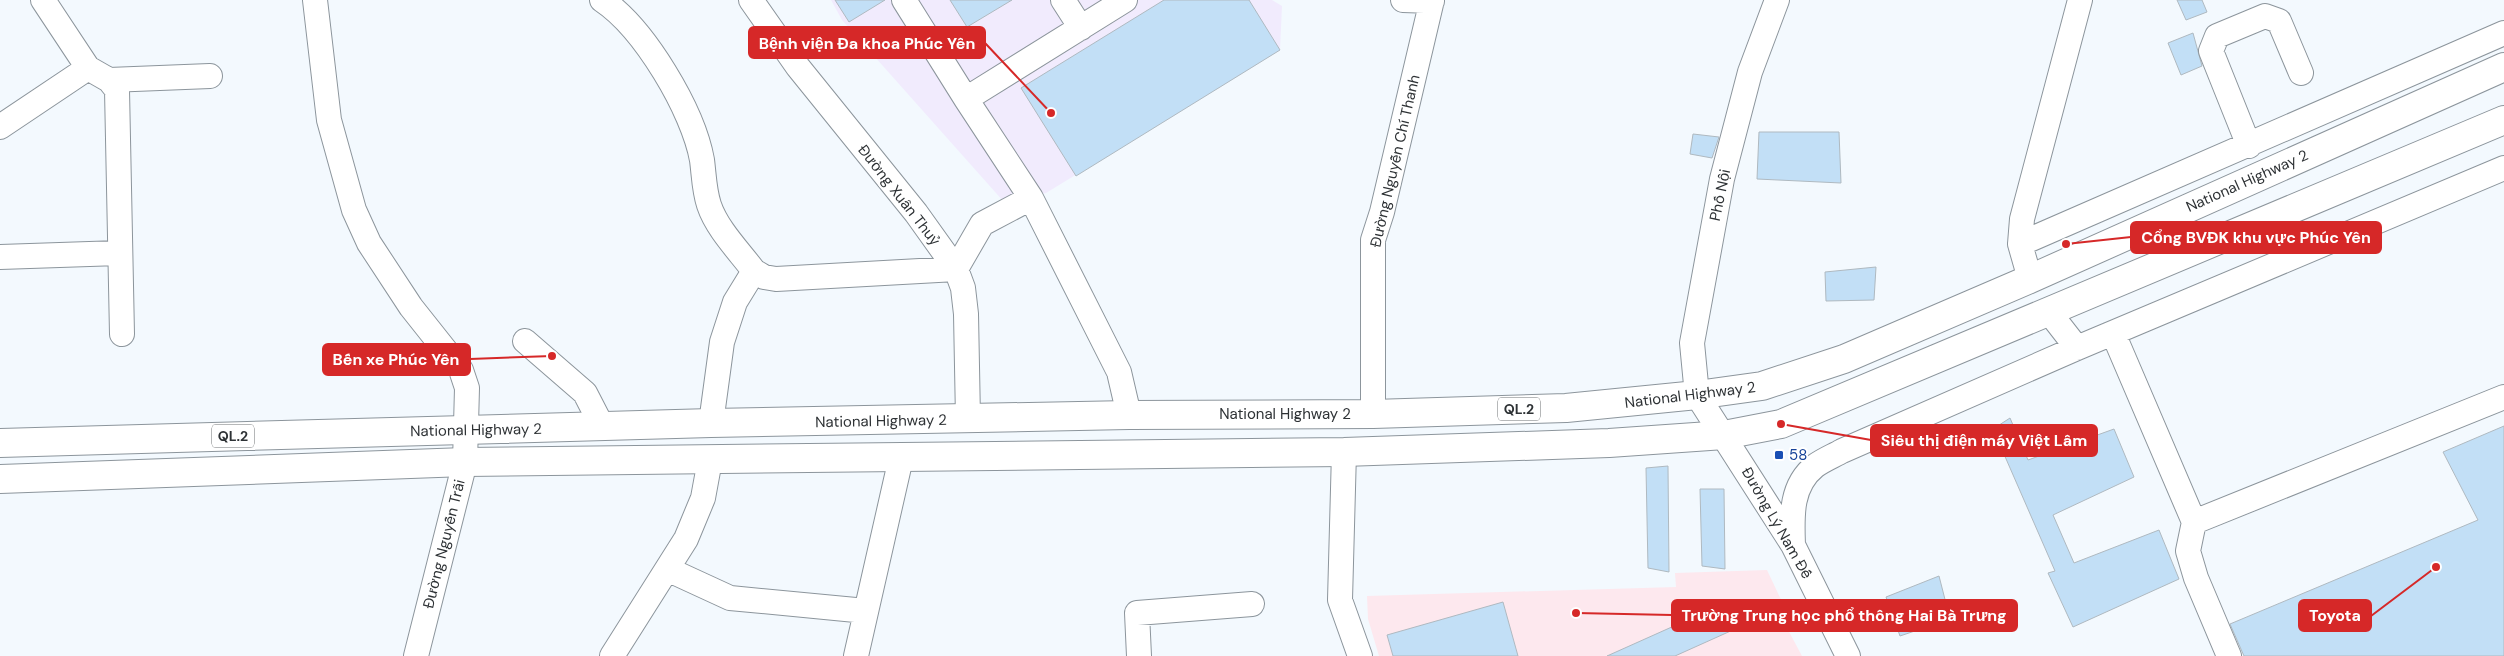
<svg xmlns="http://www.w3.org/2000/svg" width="2504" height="656" font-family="'DM Sans',sans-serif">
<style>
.education{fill:#fde8ee}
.medical{fill:#f1ebfd}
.building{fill:#c2dff6;stroke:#afb9c0}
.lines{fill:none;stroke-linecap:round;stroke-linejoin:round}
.minor-casing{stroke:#8c959c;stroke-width:26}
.highway-casing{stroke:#8c959c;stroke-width:30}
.minor{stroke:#fff;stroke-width:24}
.highway{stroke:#fff;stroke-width:28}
.transit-dot{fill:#1a4fb4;stroke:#fff;stroke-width:2}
.labels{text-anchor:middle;stroke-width:4;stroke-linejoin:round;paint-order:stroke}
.shield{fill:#fff;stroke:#6d7072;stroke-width:1}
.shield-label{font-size:14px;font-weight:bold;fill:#2e3235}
.street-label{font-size:15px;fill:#2e3235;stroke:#fff}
.transit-label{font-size:15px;fill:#164399;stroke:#fff;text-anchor:start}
.leader{fill:none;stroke:#d62828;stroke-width:2}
.callout-dot{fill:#d62828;stroke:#fff;stroke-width:2}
.callout{fill:#d62828;stroke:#d62828;stroke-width:2}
.callout-label{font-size:16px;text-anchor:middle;font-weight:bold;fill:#fff}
</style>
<rect width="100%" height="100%" fill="#f3f9fe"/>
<path class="education" d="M1767 570 1784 606 1786 626 1802 656H1379L1368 619 1367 596 1676 587 1675 573Z"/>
<path class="medical" d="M831 0H1272L1282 6 1280 50 1046 193 1004 202 842 20Z"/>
<path class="building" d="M835 0H885L849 22Z
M950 0H1012L967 27Z
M1164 0H1249L1280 50 1076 176 1021 88Z
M2177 0H2202L2207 12 2186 20Z
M2193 33 2202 66 2181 75 2168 43Z
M1759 132H1839L1841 183 1757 179Z
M1693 134 1719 137 1712 158 1690 154Z
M1876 267 1874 300 1826 301 1825 272Z
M2010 418 2028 460 2114 429 2134 477 2053 515 2074 563 2159 530 2179 579 2073 627 2048 573 2055 571 1993 429Z
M2504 426V656H2244L2230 624 2478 520 2443 452Z
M1668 466 1669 572 1648 568 1646 468Z
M1700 489H1724L1725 569 1702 566Z
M1939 576 1950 619 1900 636 1886 597Z
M1732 600 1744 625 1675 656H1607Z
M1503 602 1518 656H1393L1387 635Z"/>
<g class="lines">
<defs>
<path id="minor" d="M43 0 88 68 109 80 117 90 122 334
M315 0 329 120 354 210 369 243 411 307 461 370 467 388 465 462 416 656
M602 0C644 28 693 110 702 160 704 175 704 190 709 205 717 229 739 251 754 271L735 302 722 342 711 423
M751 0 798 67 916 213 956 269 963 288 966 314 968 419
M904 0 966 99 1125 0
M1063 0 1081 28
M1403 0 1432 1
M1777 0 1750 72 1722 179 1692 343 1697 395 1793 545 1848 656
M109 80 210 76
M966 99 1031 198
M0 127 88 68
M2249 146 2211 51 2217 36 2265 16 2279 21 2301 73
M2020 244 2504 33
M0 257 119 253
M754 271 764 277 776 279 956 269 982 224 1031 198 1119 372 1129 415
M2030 279 2020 244 2022 219 2080 0
M2049 312 2077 348
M2113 333 2194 522 2188 551 2196 578 2229 656
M525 341 585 393 602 426
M1373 414V240L1382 212 1432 0
M1344 452 1340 600 1360 656
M2194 522 2504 397
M1793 545C1792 517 1790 486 1815 466 1823 460 1833 456 1842 451L2077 348 2504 168
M667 569 730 598 866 611
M612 656 686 539 703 498 710 460
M856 656 901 458
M1139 656 1137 613 1252 604"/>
<path id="highway" d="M0 443 711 423 1129 415 1373 414 1566 408 1697 395 1762 386 1844 359 2030 279 2504 67
M0 479 465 462 1344 452 1609 443 1724 435 1781 424 2504 120"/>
</defs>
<use href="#minor" class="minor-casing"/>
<use href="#highway" class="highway-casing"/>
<use href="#minor" class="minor"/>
<use href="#highway" class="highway"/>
</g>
<rect class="transit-dot" x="1774" y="450" width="10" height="10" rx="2.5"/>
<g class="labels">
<g class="shield">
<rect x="1498" y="397.5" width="42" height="23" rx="4"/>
<rect x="212" y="424.5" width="42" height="23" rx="4"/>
</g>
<g class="shield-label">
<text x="1519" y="414">QL.2</text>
<text x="233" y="441">QL.2</text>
</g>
<g class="street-label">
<text transform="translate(1395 161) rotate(-77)" y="5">Đường Nguyễn Chí Thanh</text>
<text transform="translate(2247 181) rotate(-24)" y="5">National Highway 2</text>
<text transform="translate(899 195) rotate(52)" y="5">Đường Xuân Thuỷ</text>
<text transform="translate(1720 195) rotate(-78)" y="5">Phố Nội</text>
<text transform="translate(1690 395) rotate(-7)" y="5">National Highway 2</text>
<text x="1285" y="419">National Highway 2</text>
<text transform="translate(881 421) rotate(-1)" y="5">National Highway 2</text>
<text transform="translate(476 430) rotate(-1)" y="5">National Highway 2</text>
<text transform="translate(1777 523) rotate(60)" y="5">Đường Lý Nam Đế</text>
<text transform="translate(444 544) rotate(-76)" y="5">Đường Nguyễn Trãi</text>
</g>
<g class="transit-label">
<text x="1789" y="460">58</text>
</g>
</g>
<path class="leader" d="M1051 113L985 43M2066 244L2131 237M552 356L470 359M1781 424L1871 440M1576 613L1672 615M2436 567L2371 616"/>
<g class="callout-dot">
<circle cx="1051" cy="113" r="5"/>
<circle cx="2066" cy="244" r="5"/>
<circle cx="552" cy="356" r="5"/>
<circle cx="1781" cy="424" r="5"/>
<circle cx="1576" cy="613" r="5"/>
<circle cx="2436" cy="567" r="5"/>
</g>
<g class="callout">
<rect x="749" y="27" width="236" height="31" rx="5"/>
<rect x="2131" y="222" width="250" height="31" rx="5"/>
<rect x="323" y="344" width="147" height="31" rx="5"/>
<rect x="1871" y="425" width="226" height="31" rx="5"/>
<rect x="1672" y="600" width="345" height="31" rx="5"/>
<rect x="2299" y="600" width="72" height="31" rx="5"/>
</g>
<g class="callout-label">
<text x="867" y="49">Bệnh viện Đa khoa Phúc Yên</text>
<text x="2256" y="243">Cổng BVĐK khu vực Phúc Yên</text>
<text x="396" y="365">Bến xe Phúc Yên</text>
<text x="1984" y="446">Siêu thị điện máy Việt Lâm</text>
<text x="1844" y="621">Trường Trung học phổ thông Hai Bà Trưng</text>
<text x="2335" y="621">Toyota</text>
</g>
</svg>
